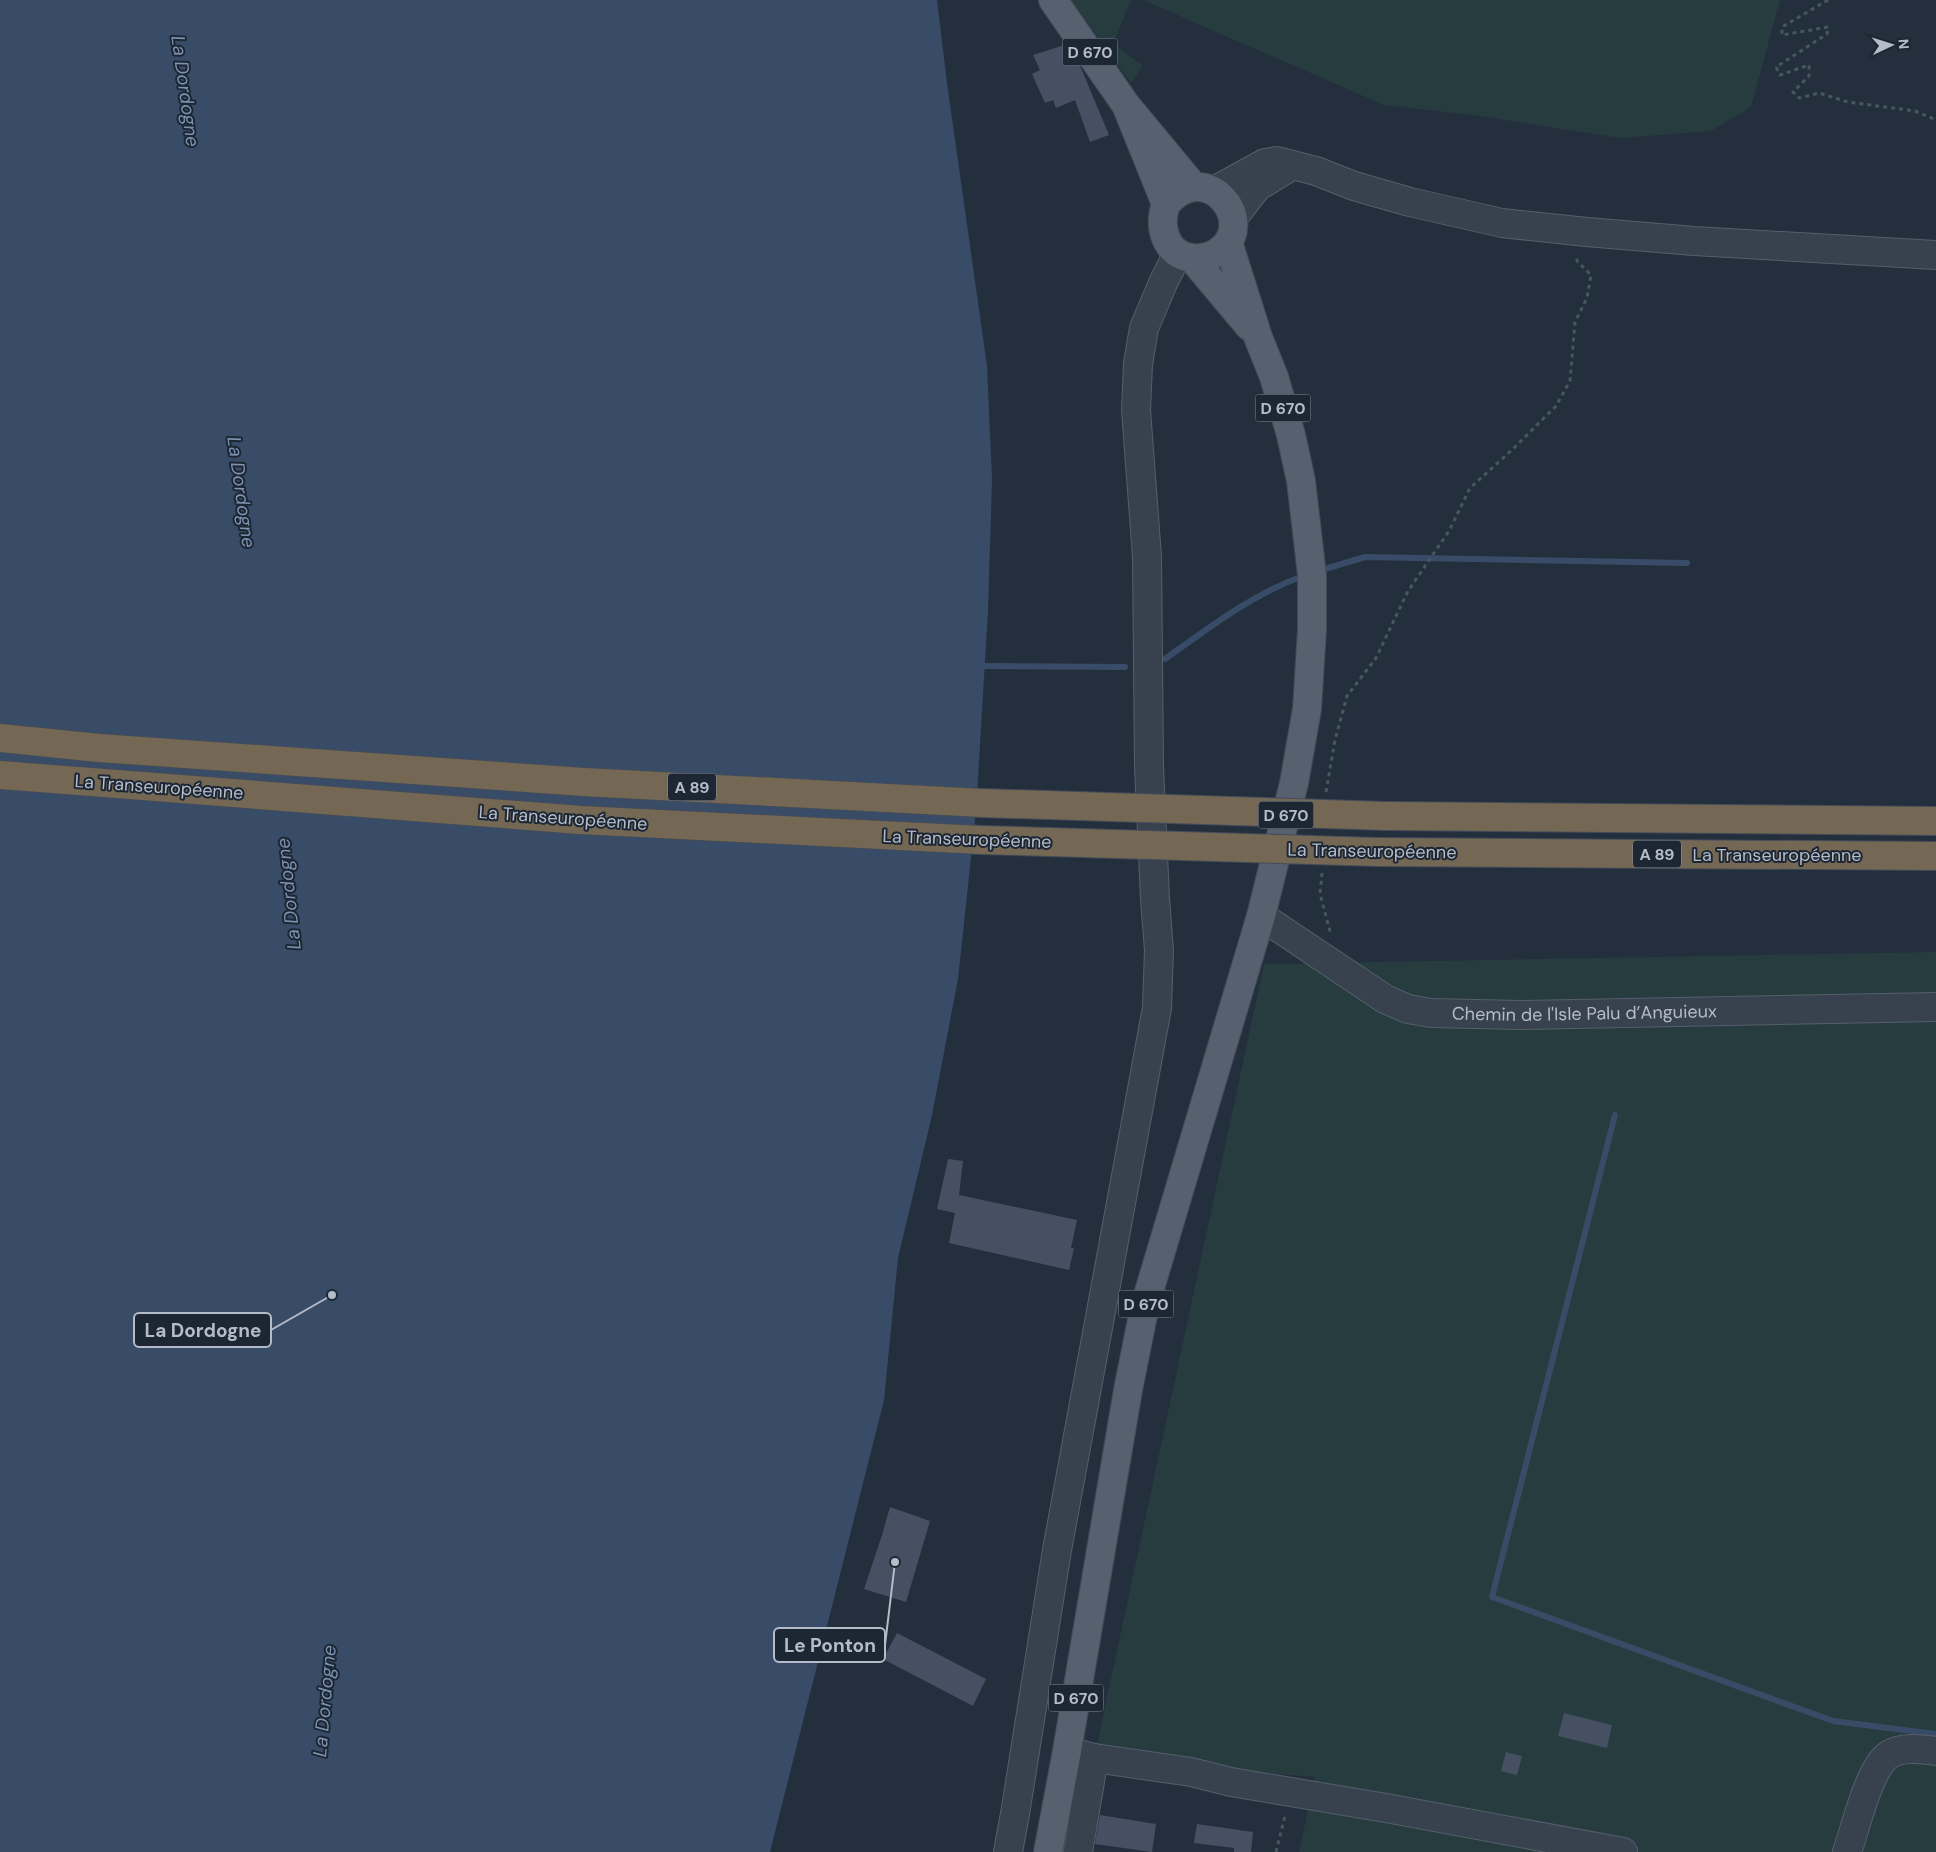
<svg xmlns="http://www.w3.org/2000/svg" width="1936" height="1852" font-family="'DM Sans',sans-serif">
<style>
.green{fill:#263c3f}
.water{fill:#394c67}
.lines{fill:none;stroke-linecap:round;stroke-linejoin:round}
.stream{stroke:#394c67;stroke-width:6}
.building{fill:#455162}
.minor-casing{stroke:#565f6c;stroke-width:30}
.major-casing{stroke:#414a57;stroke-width:30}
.highway-casing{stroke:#434c59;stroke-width:30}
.path{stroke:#44595c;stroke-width:3;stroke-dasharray:4 4;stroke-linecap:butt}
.minor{stroke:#38414e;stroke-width:28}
.major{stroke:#56606e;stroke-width:28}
.highway{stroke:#746855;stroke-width:28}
.highway-bridge-casing{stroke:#434c59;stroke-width:30;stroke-linecap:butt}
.highway-bridge{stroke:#746855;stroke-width:28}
.labels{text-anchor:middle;stroke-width:4;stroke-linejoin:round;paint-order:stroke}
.shield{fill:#1d2633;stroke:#878f9c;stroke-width:1}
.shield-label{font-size:16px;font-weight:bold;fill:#b4bcc9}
.street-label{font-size:18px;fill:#b4bcc9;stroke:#1d2633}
.water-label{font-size:19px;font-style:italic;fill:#7c92b1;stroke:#1d2633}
.leader{fill:none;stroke:#b4bcc9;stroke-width:2}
.callout-dot{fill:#b4bcc9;stroke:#1d2633;stroke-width:2}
.callout{fill:#1d2633;stroke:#b4bcc9;stroke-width:2}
.callout-label{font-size:19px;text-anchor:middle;font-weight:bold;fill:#b4bcc9}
</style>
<rect width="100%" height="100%" fill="#242f3e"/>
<path class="green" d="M1071 0H1131L1113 44 1143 66 1131 83Z
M1143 0H1780L1751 107 1711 131 1621 138 1473 115 1384 105Z
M1936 952V1852H1299L1315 1777 1094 1758 1264 964Z"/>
<path class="water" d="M0 0H937L947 83 987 366 992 479 988 611 976 811 958 979 932 1115 898 1258 884 1400 770 1852H0Z"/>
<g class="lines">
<path class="stream" d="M1318 571 1365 557 1687 563
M1165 659C1210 627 1254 593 1306 575
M977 666 1125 667
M1615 1115 1492 1597 1833 1721 1936 1734"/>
</g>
<path class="building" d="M1065 45 1081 68 1109 135 1090 142 1075 100 1056 108 1053 100 1045 103 1032 74 1040 70 1033 55Z
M948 1159 963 1161 959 1195 1077 1220 1071 1248H1074L1069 1270 949 1243 955 1213 937 1209Z
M890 1507 930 1521 906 1602 864 1589 882 1535Z
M897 1633 986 1679 973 1706 883 1659Z
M1564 1713 1612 1725 1607 1748 1558 1736Z
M1506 1752 1522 1756 1517 1775 1501 1771Z
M1100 1815 1156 1824 1152 1852 1095 1844Z
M1197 1824 1253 1832 1251 1852H1234V1848L1194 1843Z"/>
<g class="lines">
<defs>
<g id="minor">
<path d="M1214 191 1265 163 1277 161 1316 171 1354 186 1410 202 1502 223 1587 232 1694 241 1936 255"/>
<path d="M1233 218 1257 187 1285 170"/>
<path id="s1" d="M1261 916 1385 999 1408 1009 1431 1013 1521 1015 1936 1007"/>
<path d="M1067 1751 1094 1758 1191 1772 1231 1782 1386 1808 1623 1852"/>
<path d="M1008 1852 1015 1814 1057 1550 1157 1008 1159 950 1155 899 1149 766 1147 557 1136 410 1138 364 1144 328 1163 283 1178 253"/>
<path d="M1078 1852 1094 1758"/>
<path d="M1847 1852C1856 1827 1868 1772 1887 1756 1900 1746 1921 1749 1936 1751"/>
</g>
<path id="major" d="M1053 0 1126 105 1194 187
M1126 105 1166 204C1158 226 1165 255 1192 258 1201 259 1210 257 1218 252 1260 224 1207 155 1166 204
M1192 258 1249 326
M1048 1852 1067 1751 1128 1390 1145 1305 1261 916 1294 783 1307 709 1312 630V575L1301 481 1291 435 1274 377 1258 337 1228 242"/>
<path id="highway" d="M1386 816 1936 821
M1378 852 1936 856"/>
</defs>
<use href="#minor" class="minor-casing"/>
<use href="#major" class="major-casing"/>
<use href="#highway" class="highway-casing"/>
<path class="path" d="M1828 0 1782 27V35L1828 27 1827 34 1776 67 1780 75 1809 65V76L1793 92 1799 98 1819 93 1848 102 1915 111 1936 120
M1326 792 1335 740 1347 696 1376 658 1408 591 1449 531 1470 488 1513 449 1556 406 1570 381 1575 322 1587 298 1591 275 1577 261V255
M1322 873 1320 894 1331 935
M1276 1852 1285 1816"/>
<use href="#minor" class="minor"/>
<use href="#major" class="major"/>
<use href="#highway" class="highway"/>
<defs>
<path id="highway-bridge" d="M0 738 99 748 584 782 982 803 1386 816
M0 775 581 820 981 840 1378 852"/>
</defs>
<use href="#highway-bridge" class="highway-bridge-casing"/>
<use href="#highway-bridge" class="highway-bridge"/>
</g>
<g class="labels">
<g class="shield">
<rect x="1062.5" y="38.5" width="55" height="27" rx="4"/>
<rect x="1255.5" y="394.5" width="55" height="27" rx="4"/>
<rect x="668" y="773.5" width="48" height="27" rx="4"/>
<rect x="1258.5" y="801.5" width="55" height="27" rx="4"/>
<rect x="1633" y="840.5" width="48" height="27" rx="4"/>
<rect x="1118.5" y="1290.5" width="55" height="27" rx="4"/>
<rect x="1048.5" y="1684.5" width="55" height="27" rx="4"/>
</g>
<g class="shield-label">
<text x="1090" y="58">D 670</text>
<text x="1283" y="414">D 670</text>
<text x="692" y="793">A 89</text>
<text x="1286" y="821">D 670</text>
<text x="1657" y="860">A 89</text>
<text x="1146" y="1310">D 670</text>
<text x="1076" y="1704">D 670</text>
</g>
<g class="street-label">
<text transform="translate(159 787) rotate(4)" y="6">La Transeuropéenne</text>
<text transform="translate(563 818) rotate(4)" y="6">La Transeuropéenne</text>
<text transform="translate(967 839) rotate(2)" y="6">La Transeuropéenne</text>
<text transform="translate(1372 851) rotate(1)" y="6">La Transeuropéenne</text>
<text x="1777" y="861">La Transeuropéenne</text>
<text dy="6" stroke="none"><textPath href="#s1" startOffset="351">Chemin de l'Isle Palu d’Anguieux</textPath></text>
</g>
<g class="water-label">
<text transform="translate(186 91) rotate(82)" y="7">La Dordogne</text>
<text transform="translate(242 492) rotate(82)" y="7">La Dordogne</text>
<text transform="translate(288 894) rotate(-96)" y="7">La Dordogne</text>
<text transform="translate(324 1701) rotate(-85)" y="7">La Dordogne</text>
</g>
</g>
<path class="leader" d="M332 1295L271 1330M895 1562L885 1645"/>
<g class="callout-dot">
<circle cx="332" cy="1295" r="5"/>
<circle cx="895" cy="1562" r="5"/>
</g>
<g class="callout">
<rect x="134" y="1313" width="137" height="34" rx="5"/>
<rect x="774" y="1628" width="111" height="34" rx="5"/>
</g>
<g class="callout-label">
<text x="203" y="1337">La Dordogne</text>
<text x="830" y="1652">Le Ponton</text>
</g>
<g transform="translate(1891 45) rotate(86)" stroke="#1d2633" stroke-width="4" paint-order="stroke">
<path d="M0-4L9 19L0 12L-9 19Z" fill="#b4bcc9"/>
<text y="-8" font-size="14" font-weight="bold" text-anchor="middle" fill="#b4bcc9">N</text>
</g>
</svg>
